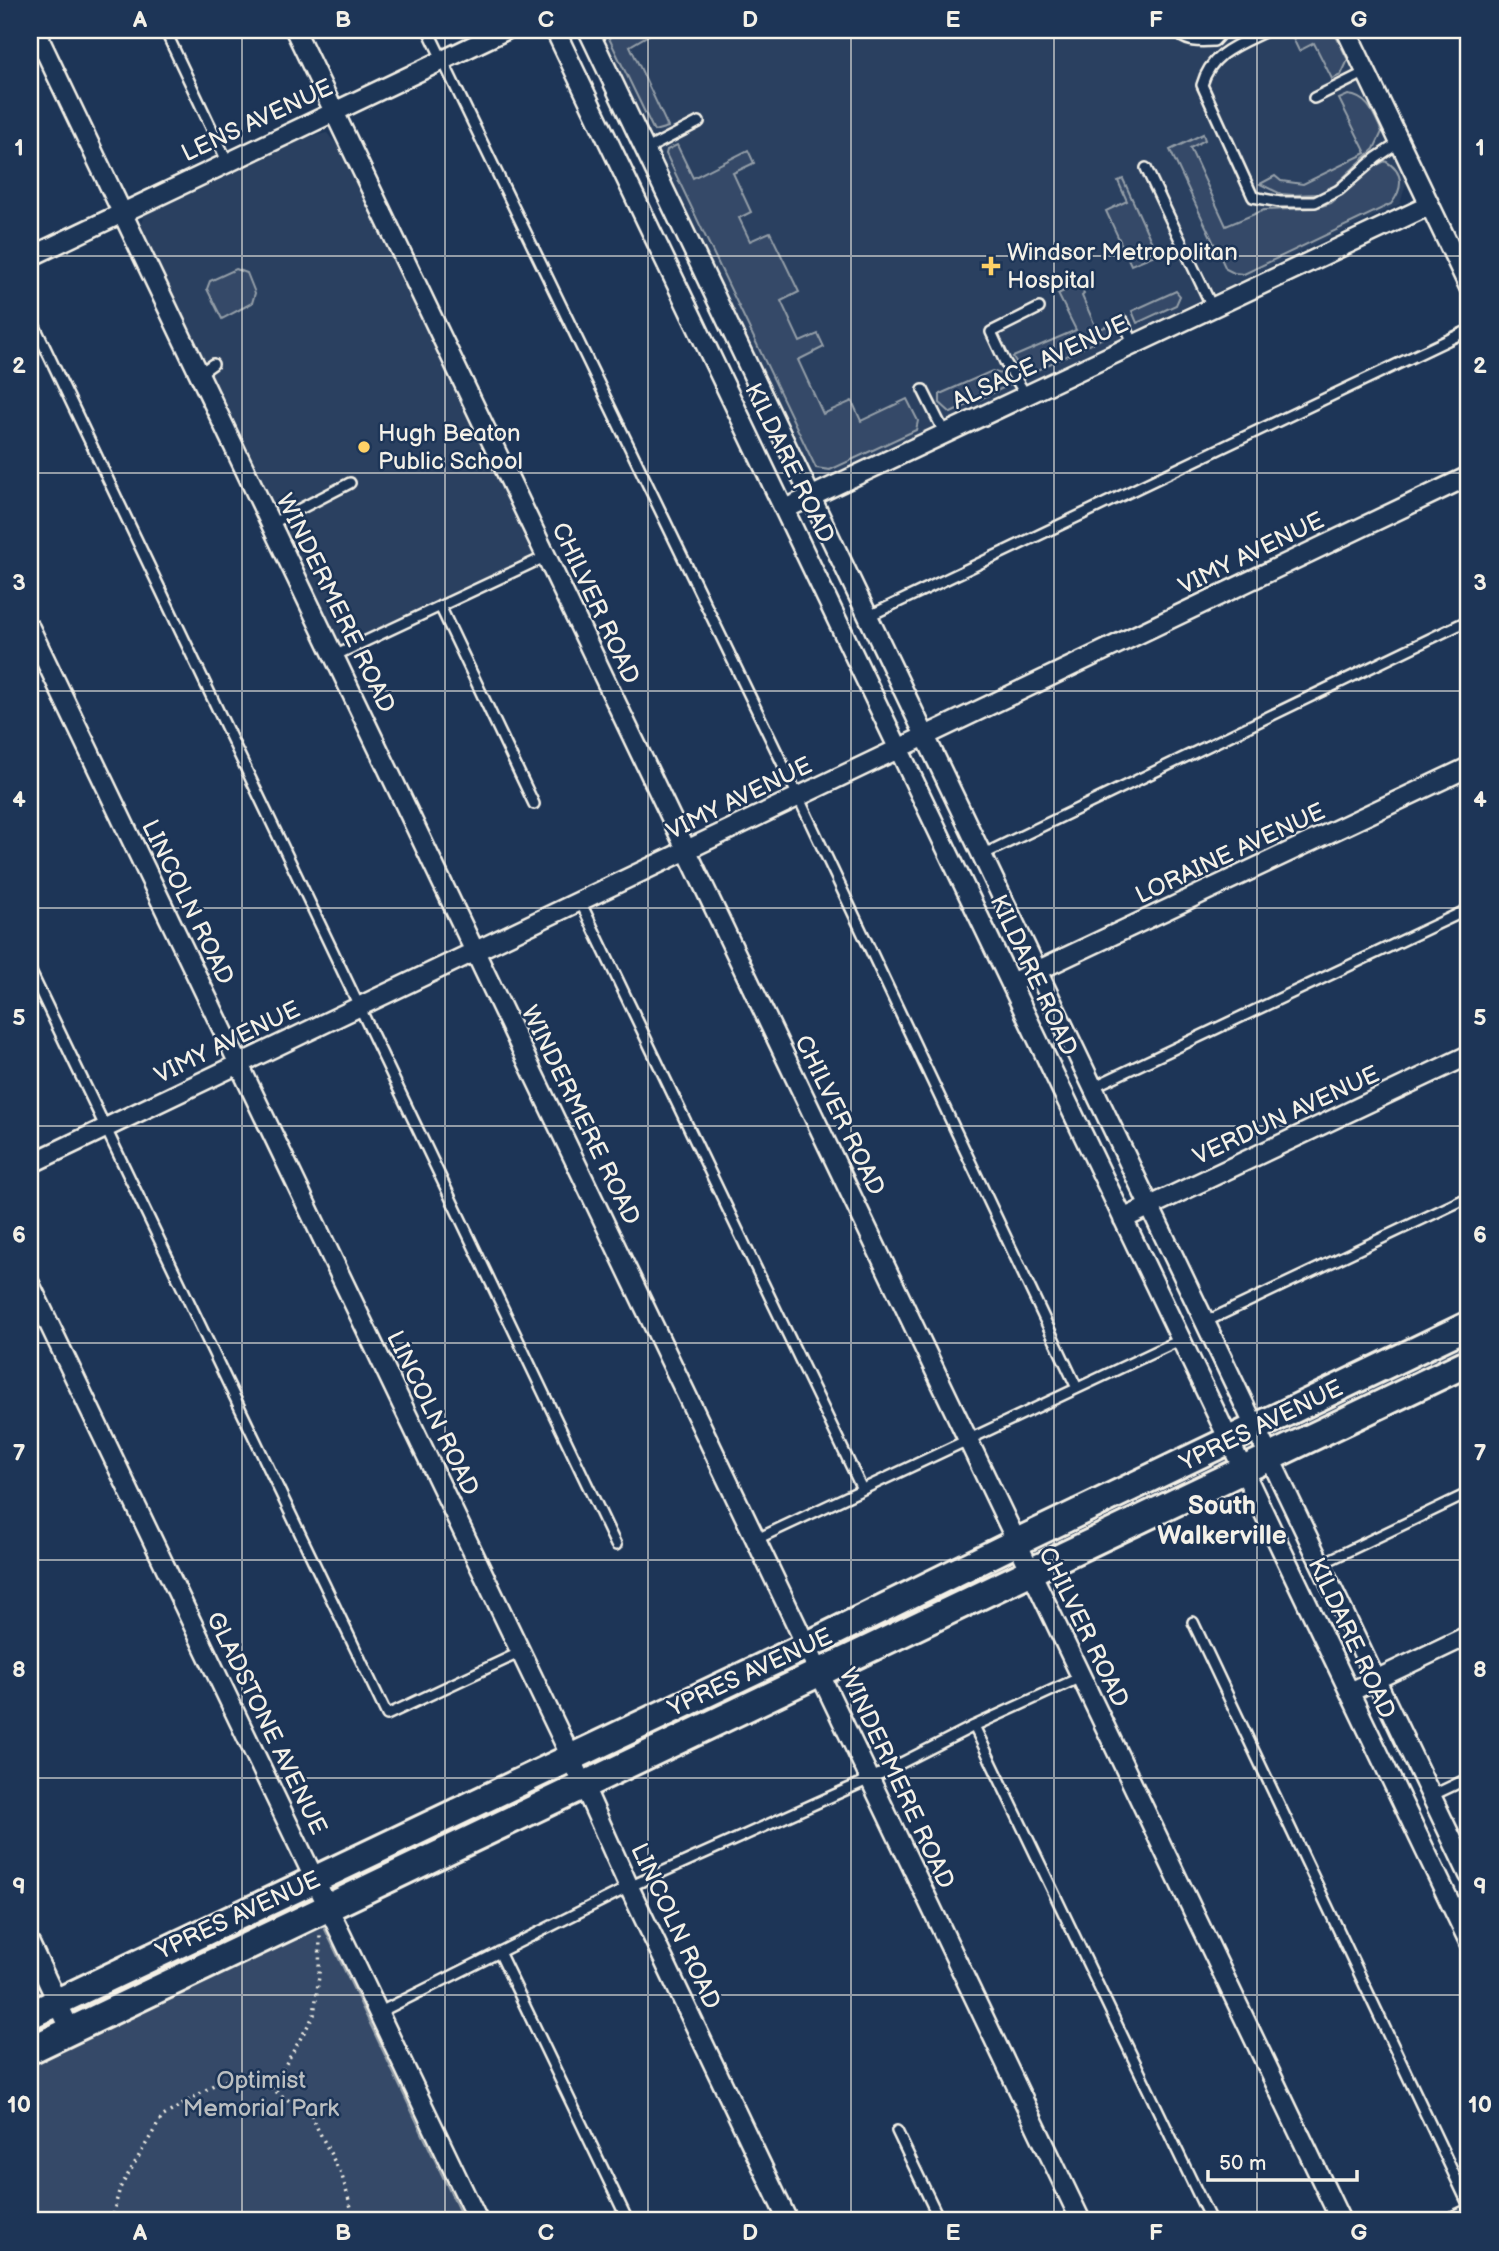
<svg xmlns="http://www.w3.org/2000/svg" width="1499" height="2251" font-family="'Balsamiq Sans',sans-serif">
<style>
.built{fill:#2a4060}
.green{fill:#354a67;stroke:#949ea8;stroke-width:2}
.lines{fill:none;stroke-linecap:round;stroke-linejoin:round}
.lane-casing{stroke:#f4f1e8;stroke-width:14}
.street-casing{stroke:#f4f1e8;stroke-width:23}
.secondary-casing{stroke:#f4f1e8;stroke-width:32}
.path{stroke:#f4f1e8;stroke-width:3.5;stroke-dasharray:2 5;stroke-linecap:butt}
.lane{stroke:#1d3557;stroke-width:9}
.street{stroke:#1d3557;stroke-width:18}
.secondary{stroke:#1d3557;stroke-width:26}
.grid{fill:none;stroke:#f4f1e8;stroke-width:2;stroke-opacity:0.55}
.poi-dot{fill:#ffd166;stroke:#1d3557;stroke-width:2.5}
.labels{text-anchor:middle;stroke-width:5;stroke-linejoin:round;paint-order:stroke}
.street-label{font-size:24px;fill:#f4f1e8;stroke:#1d3557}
.poi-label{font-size:24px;fill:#f4f1e8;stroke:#1d3557;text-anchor:start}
.park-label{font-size:24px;fill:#bbbfc1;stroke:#1d3557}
.neighbourhood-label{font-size:26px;font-weight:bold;fill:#f4f1e8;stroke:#1d3557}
.neatline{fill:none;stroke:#f4f1e8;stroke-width:2.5}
.grid-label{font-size:23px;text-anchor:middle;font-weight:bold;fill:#f4f1e8}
</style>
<rect width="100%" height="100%" fill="#1d3557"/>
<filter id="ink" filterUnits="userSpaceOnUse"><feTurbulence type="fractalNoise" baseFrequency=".0143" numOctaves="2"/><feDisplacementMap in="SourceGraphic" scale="14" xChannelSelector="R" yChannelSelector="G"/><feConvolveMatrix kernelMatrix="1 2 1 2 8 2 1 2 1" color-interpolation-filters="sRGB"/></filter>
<g filter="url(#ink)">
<path class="built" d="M599 30H1333L1406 183 1400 204 831 477 811 474Z
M327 133 342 151 535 556 340 648 140 231 144 213 300 139Z"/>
<path class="green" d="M605 30H657L630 46 668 127 654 131Z
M1289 30H1333L1348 60 1341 75 1332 79 1314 43 1299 51Z
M1348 95C1369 97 1374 115 1382 132L1374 149 1331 189 1319 194 1293 195 1281 194 1260 184 1275 176 1281 181 1303 184 1366 153 1339 99Z
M1203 134 1205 140 1190 148 1226 226 1264 210 1315 208 1331 203 1375 166 1385 161C1405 172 1403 189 1391 204L1244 274 1234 273 1226 269 1170 150Z
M677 145 693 178 748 150 754 163 733 173 751 212 739 218 750 241 770 232 799 292 781 301 800 342 818 334 824 347 798 360 823 414 852 401 861 421 907 399 918 421 916 430 830 470 816 468 666 154 667 150Z
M1123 179 1157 254 1131 265 1106 211 1127 201 1118 181Z
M236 269 247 273 255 293 252 303 222 319 207 289 210 281Z
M1079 283 1084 294 1082 296 1097 330 1110 325 1113 333 1025 376 1013 357 1076 330 1058 294Z
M1176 291 1180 296 1176 305 1137 323 1132 311Z
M992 371 1001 374 1009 385 951 413 940 403V394Z
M322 1923 464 2221H30V2062Z"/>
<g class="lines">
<defs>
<path id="lane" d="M165 30 227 161
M428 30 787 773 1077 1388
M1176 30C1184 43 1200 42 1214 41L1224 30
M1268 30C1240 44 1211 52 1202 85L1253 197 1280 202H1315L1339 190 1376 158 1400 142
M1314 98 1366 72
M645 150 699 122
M1146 168 1212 307
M30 316 616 1545
M1123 321 1134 344
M199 374 213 364
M923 390 945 434
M1026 395 1005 362 991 332 1039 308
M271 524 350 483
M440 606 534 804
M869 616 1469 330
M334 656 547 556
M982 855 1469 620
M580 901 862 1489
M30 970 387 1715 521 1652
M1093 1087 1469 909
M1205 1322 1469 1197
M757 1539 1182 1339
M1321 1564 1469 1493
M1193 1622 1469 2206
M974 1726 1211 2221
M1431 1796 1469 1778
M499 1952 628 2221
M378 2013 629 1887 870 1779 974 1726 1081 1677
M897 2131 940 2221"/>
<path id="street" d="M35 30 1081 2221
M295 30 1341 2221
M555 30 1469 1942
M588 30 1469 1875
M1346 30 1469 287
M30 257 506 30
M785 509 1430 205
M30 628 571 1757 629 1887 788 2221
M1011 983 1469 767
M30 1164 1469 476
M1123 1219 1469 1055
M30 1284 478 2221
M1350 1692 1469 1635
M30 1944 71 2031
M1454 2221 1469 2214"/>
<path id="secondary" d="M30 2015 806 1646 1017 1542 1469 1325
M30 2050 1469 1362"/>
</defs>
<use href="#lane" class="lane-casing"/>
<use href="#street" class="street-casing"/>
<use href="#secondary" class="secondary-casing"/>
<path class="path" d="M272 2088 314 2015 319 1976 320 1935
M111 2221 120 2188 162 2117 217 2083 247 2076 271 2088 311 2116 342 2176 355 2221"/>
<use href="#lane" class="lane"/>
<use href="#street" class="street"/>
<use href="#secondary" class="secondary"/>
</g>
</g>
<path class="grid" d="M242 30V2221M445 30V2221M648 30V2221M851 30V2221M1054 30V2221M1257 30V2221M30 256H1469M30 473H1469M30 691H1469M30 908H1469M30 1126H1469M30 1343H1469M30 1560H1469M30 1778H1469M30 1995H1469"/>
<g class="poi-dot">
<path d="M987.5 255.5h7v7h7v7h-7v7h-7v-7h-7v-7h7z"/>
<circle cx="364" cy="447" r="7"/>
</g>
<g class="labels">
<g class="street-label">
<text transform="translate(257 120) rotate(-25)" y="8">LENS AVENUE</text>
<text transform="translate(1040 362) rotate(-25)" y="8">ALSACE AVENUE</text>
<text transform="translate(790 463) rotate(64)" y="8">KILDARE ROAD</text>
<text transform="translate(1251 553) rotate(-26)" y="8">VIMY AVENUE</text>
<text transform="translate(336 603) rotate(64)" y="8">WINDERMERE ROAD</text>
<text transform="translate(596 603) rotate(65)" y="8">CHILVER ROAD</text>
<text transform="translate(739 798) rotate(-26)" y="8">VIMY AVENUE</text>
<text transform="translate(1230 853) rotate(-25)" y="8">LORAINE AVENUE</text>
<text transform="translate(188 902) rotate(64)" y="8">LINCOLN ROAD</text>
<text transform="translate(1034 975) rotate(65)" y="8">KILDARE ROAD</text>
<text transform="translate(227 1042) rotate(-26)" y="8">VIMY AVENUE</text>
<text transform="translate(581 1115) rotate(64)" y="8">WINDERMERE ROAD</text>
<text transform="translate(840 1115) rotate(64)" y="8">CHILVER ROAD</text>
<text transform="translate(1286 1115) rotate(-25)" y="8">VERDUN AVENUE</text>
<text transform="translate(433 1413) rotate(64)" y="8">LINCOLN ROAD</text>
<text transform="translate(1261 1425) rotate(-26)" y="8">YPRES AVENUE</text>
<text transform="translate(1084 1627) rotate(64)" y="8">CHILVER ROAD</text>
<text transform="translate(1352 1638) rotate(65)" y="8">KILDARE ROAD</text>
<text transform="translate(750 1672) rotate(-25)" y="8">YPRES AVENUE</text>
<text transform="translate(267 1723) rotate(64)" y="8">GLADSTONE AVENUE</text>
<text transform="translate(897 1778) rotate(65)" y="8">WINDERMERE ROAD</text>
<text transform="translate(238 1915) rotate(-25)" y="8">YPRES AVENUE</text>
<text transform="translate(676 1926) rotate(65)" y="8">LINCOLN ROAD</text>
</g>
<g class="poi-label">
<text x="1007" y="260">Windsor Metropolitan<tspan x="1007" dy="28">Hospital</tspan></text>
<text x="378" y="441">Hugh Beaton<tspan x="378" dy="28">Public School</tspan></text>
</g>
<g class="park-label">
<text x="261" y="2088">Optimist<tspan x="261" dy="28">Memorial Park</tspan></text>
</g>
<g class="neighbourhood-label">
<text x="1222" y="1514">South<tspan x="1222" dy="30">Walkerville</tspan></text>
</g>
</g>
<rect width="1499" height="2251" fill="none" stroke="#1d3557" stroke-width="77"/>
<path d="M1208 2170v10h149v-10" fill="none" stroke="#f4f1e8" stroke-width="3.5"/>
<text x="1219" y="2170" font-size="21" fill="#f4f1e8" stroke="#1d3557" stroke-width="5" paint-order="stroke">50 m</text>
<rect x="38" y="38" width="1422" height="2174" class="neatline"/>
<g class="grid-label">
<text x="140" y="27">A</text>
<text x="343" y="27">B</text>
<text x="546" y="27">C</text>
<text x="750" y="27">D</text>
<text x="953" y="27">E</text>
<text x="1156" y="27">F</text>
<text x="1359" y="27">G</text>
<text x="19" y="155">1</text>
<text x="1480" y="155">1</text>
<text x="19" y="373">2</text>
<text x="1480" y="373">2</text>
<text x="19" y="590">3</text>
<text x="1480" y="590">3</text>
<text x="19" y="807">4</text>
<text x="1480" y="807">4</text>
<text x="19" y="1025">5</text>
<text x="1480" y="1025">5</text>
<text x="19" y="1242">6</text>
<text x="1480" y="1242">6</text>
<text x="19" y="1460">7</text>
<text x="1480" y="1460">7</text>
<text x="19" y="1677">8</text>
<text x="1480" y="1677">8</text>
<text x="19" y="1894">9</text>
<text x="1480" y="1894">9</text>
<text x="19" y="2112">10</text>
<text x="1480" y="2112">10</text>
<text x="140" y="2240">A</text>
<text x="343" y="2240">B</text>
<text x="546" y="2240">C</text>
<text x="750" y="2240">D</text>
<text x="953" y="2240">E</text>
<text x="1156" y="2240">F</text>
<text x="1359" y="2240">G</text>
</g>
</svg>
